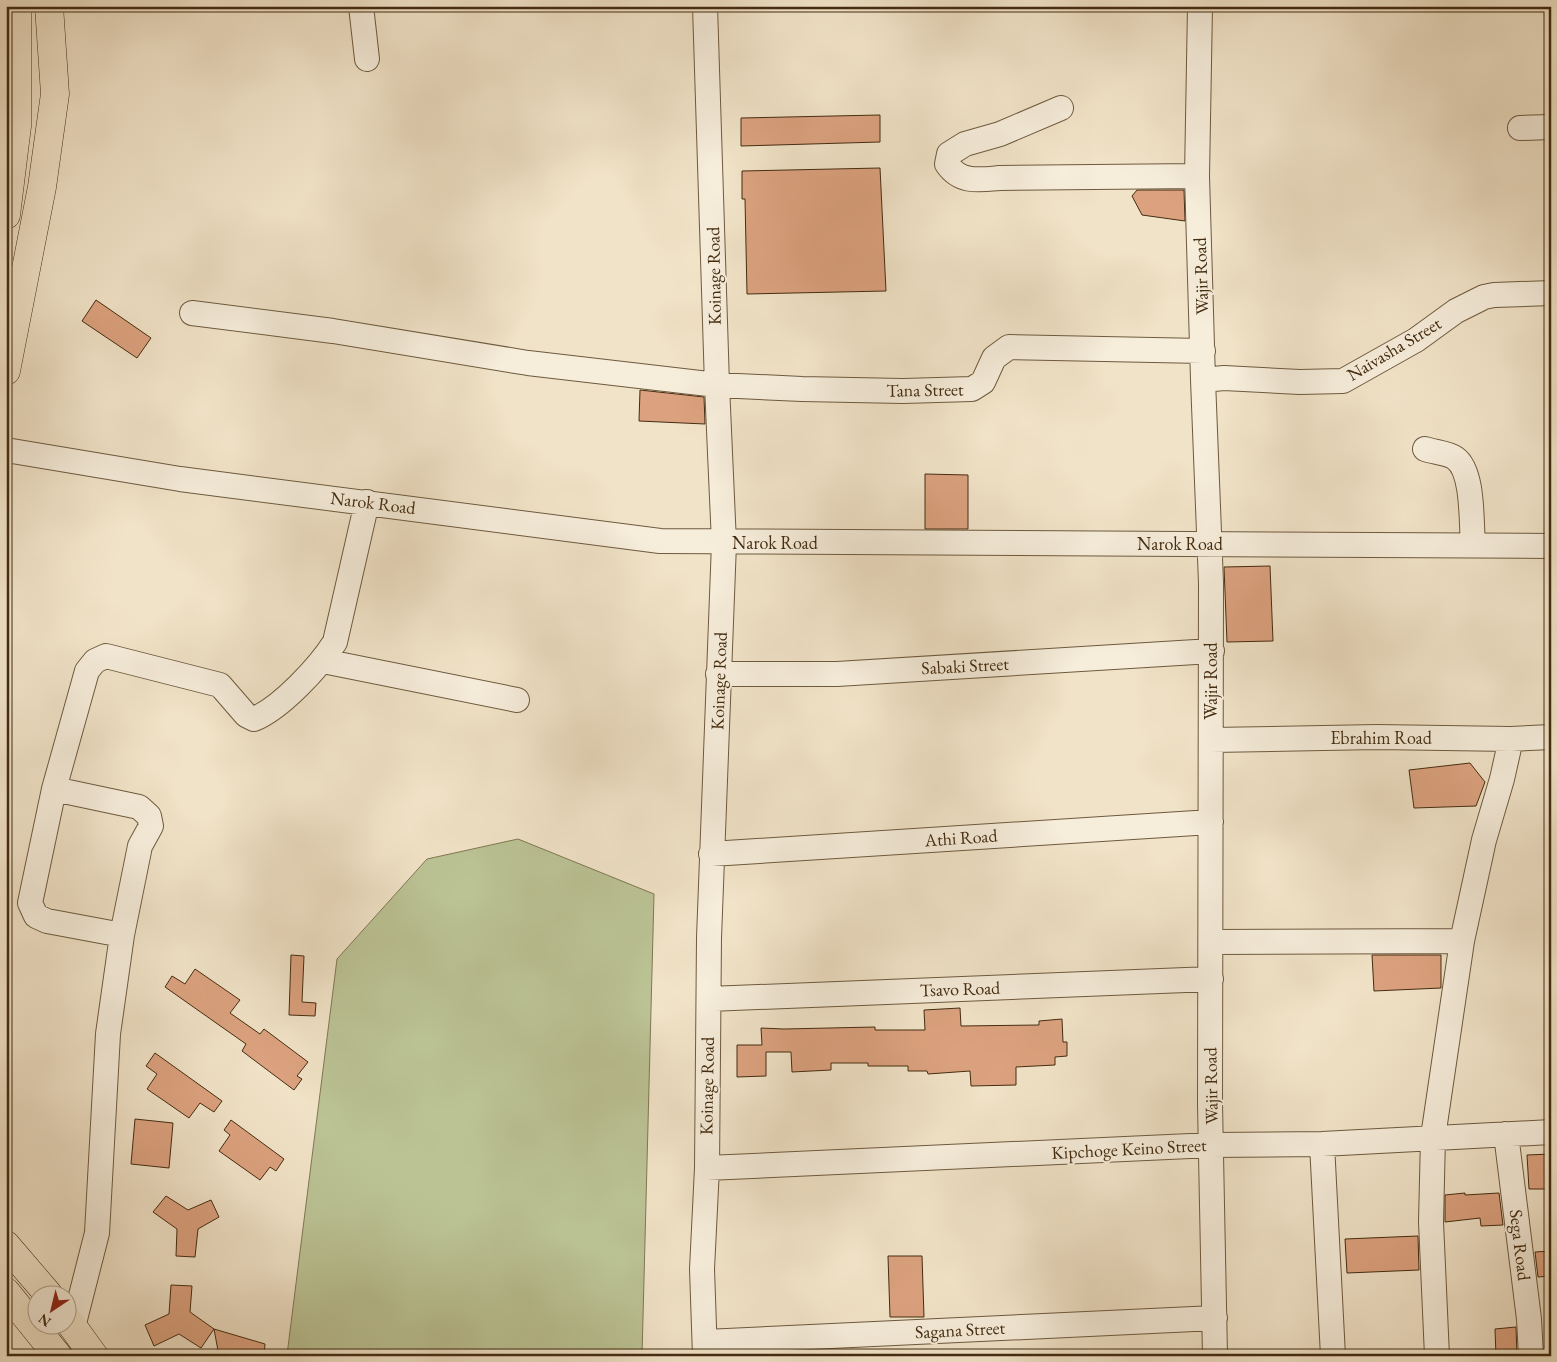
<svg xmlns="http://www.w3.org/2000/svg" width="1557" height="1362" font-family="'EB Garamond',serif">
<style>
.green{fill:#bbc395;stroke:#7f7852}
.building{fill:#dca27f;stroke:#432c10}
.lines{fill:none;stroke-linecap:round;stroke-linejoin:round}
.minor-casing{stroke:#6e5a3e;stroke-width:26}
.major-casing{stroke:#432c10;stroke-width:29}
.highway-casing{stroke:#432c10;stroke-width:29}
.minor{stroke:#f6eddb;stroke-width:24}
.major{stroke:#f1e3c8;stroke-width:28}
.highway{stroke:#f1e3c8;stroke-width:28}
.labels{text-anchor:middle;stroke-width:4;stroke-linejoin:round;paint-order:stroke}
.street-label{font-size:18px;fill:#432c10;stroke:#f6eddb}
</style>
<rect width="100%" height="100%" fill="#f1e3c8"/>
<filter id="stains"><feTurbulence type="fractalNoise" baseFrequency=".004" numOctaves="4"/><feColorMatrix values="0 0 0 0 .2 0 0 0 0 .09 0 0 0 0 .02 0 0 0 .5 -.17"/></filter>
<radialGradient id="worn" r=".72"><stop offset=".6" stop-color="#630" stop-opacity="0"/><stop offset="1" stop-color="#630" stop-opacity=".3"/></radialGradient>
<path class="green" d="M518 839 654 894 642 1356 287 1355 337 959 427 859Z"/>
<path class="building" d="M880 115V142L741 146V118Z
M880 168 886 291 747 294 745 199H742V171Z
M1137 190H1184L1185 221 1142 215 1132 196Z
M96 300 151 338 137 358 82 321Z
M640 390 704 397 705 424 639 421Z
M925 474 968 475V529H925Z
M1270 566 1273 641 1227 642 1224 567Z
M1470 763 1485 782 1476 806 1414 808 1409 770Z
M291 955 304 956 302 1002 316 1003 315 1016 289 1015Z
M1372 955H1441V988L1374 991Z
M195 969 240 1000 230 1013 260 1034 264 1029 308 1062 297 1076 302 1079 294 1090 242 1051 246 1044 165 987 172 976 185 984Z
M960 1008 961 1026 1039 1025V1021L1062 1019 1063 1042H1067V1056L1055 1057V1065L1016 1067V1085L971 1086 970 1071 928 1074 927 1071H908V1066H868V1063H831V1070L792 1072 791 1052H766V1076L737 1077V1045H762L761 1028 784 1029 875 1027V1030H925L924 1010Z
M155 1053 222 1101 214 1112 200 1103 189 1118 147 1089 157 1074 146 1066Z
M135 1119 173 1123 169 1168 131 1164Z
M231 1120 284 1159 276 1171 270 1167 260 1180 219 1151 230 1135 224 1130Z
M1551 1154V1189H1529L1527 1155Z
M1465 1193V1195L1499 1193 1503 1225 1481 1226 1480 1218 1445 1222V1195Z
M166 1196 188 1210 211 1200 219 1217 198 1229 195 1257 176 1256 177 1229 153 1212Z
M1418 1236 1419 1270 1347 1273 1345 1239Z
M1551 1251V1276L1538 1277 1535 1252Z
M888 1256H922L924 1317H890Z
M171 1285 192 1286 190 1312 214 1329 201 1348 179 1334 154 1346 145 1325 169 1314Z
M1516 1327 1517 1356H1496L1495 1329Z
M214 1329 265 1344 264 1356H219Z"/>
<g class="lines">
<defs>
<path id="minor" d="M361 6 367 59
M1200 6 1197 176 1203 380 1211 583 1210 1104 1215 1356
M1061 108 1000 134 965 144 949 154 947 164C960 183 978 180 999 178L1197 176
M1520 128 1551 127
M192 313 333 331 528 363 717 385 802 389 903 391 972 389 983 382 994 358 1009 347 1203 351
M1203 380 1224 378 1300 382 1343 381 1416 340 1456 311 1484 297 1494 295 1551 293
M1425 449C1434 452 1448 453 1455 458 1474 471 1471 523 1473 545
M6 450 180 479 660 541 1551 546
M323 661 517 700
M718 674H837L1212 651
M1211 740 1377 737 1511 739 1551 737
M54 789 139 807 149 816 151 826 140 846 122 935
M711 854 1211 822
M1211 942 1462 941
M709 999 1211 979
M1506 1134 1529 1319 1531 1356
M1322 1144 1333 1356
M707 1168 1212 1145 1322 1144 1551 1132
M73 1327 97 1233 108 1034 122 935 47 921 36 916 30 903 54 789 87 671 95 661 106 656 220 685 246 715 254 719C281 708 319 667 335 642L367 502
M705 1342 1215 1318
M705 1356 702 1269 707 1168 709 938 724 543 717 385 705 6
M1437 1356 1431 1222 1433 1137 1462 941 1484 840 1502 779 1511 739"/>
<path id="major" d="M6 215 17 126V6
M6 371 42 187 55 94 49 6"/>
<path id="highway" d="M6 1245 48 1294
M6 1292 58 1356
M68 1320 94 1356"/>
</defs>
<use href="#minor" class="minor-casing"/>
<use href="#major" class="major-casing"/>
<use href="#highway" class="highway-casing"/>
<use href="#minor" class="minor"/>
<use href="#major" class="major"/>
<use href="#highway" class="highway"/>
</g>
<g class="labels">
<g class="street-label">
<text transform="translate(714 276) rotate(-91)" y="6">Koinage Road</text>
<text transform="translate(1201 276) rotate(-92)" y="6">Wajir Road</text>
<text transform="translate(1394 349) rotate(-31)" y="6">Naivasha Street</text>
<text transform="translate(925 390) rotate(-1)" y="6">Tana Street</text>
<text transform="translate(373 503) rotate(7)" y="6">Narok Road</text>
<text x="775" y="549">Narok Road</text>
<text x="1180" y="550">Narok Road</text>
<text transform="translate(965 666) rotate(-3)" y="6">Sabaki Street</text>
<text transform="translate(719 681) rotate(-88)" y="6">Koinage Road</text>
<text transform="translate(1211 681) rotate(-90)" y="6">Wajir Road</text>
<text x="1381" y="744">Ebrahim Road</text>
<text transform="translate(961 838) rotate(-4)" y="6">Athi Road</text>
<text transform="translate(960 989) rotate(-2)" y="6">Tsavo Road</text>
<text transform="translate(707 1086) rotate(-89)" y="6">Koinage Road</text>
<text transform="translate(1211 1086) rotate(-91)" y="6">Wajir Road</text>
<text transform="translate(1129 1149) rotate(-3)" y="6">Kipchoge Keino Street</text>
<text transform="translate(1520 1245) rotate(83)" y="6">Sega Road</text>
<text transform="translate(960 1330) rotate(-3)" y="6">Sagana Street</text>
</g>
</g>
<rect width="1557" height="1362" fill="none" stroke="#f1e3c8" stroke-width="25"/>
<rect x="8" y="8" width="1542" height="1347" fill="none" stroke="#432c10" stroke-width="2.5"/>
<rect x="12" y="12" width="1532" height="1337" fill="none" stroke="#432c10"/>
<g transform="translate(52 1310) rotate(215)"><circle r="24" fill="#f6eddb" stroke="#aea08a"/>
<path d="M0-4L9 19L0 12L-9 19Z" fill="#8f2418"/>
<text y="-8" font-size="14" font-weight="bold" text-anchor="middle" fill="#432c10">N</text>
</g>
<rect width="100%" height="100%" filter="url(#stains)"/>
<rect width="100%" height="100%" fill="url(#worn)"/>
</svg>
